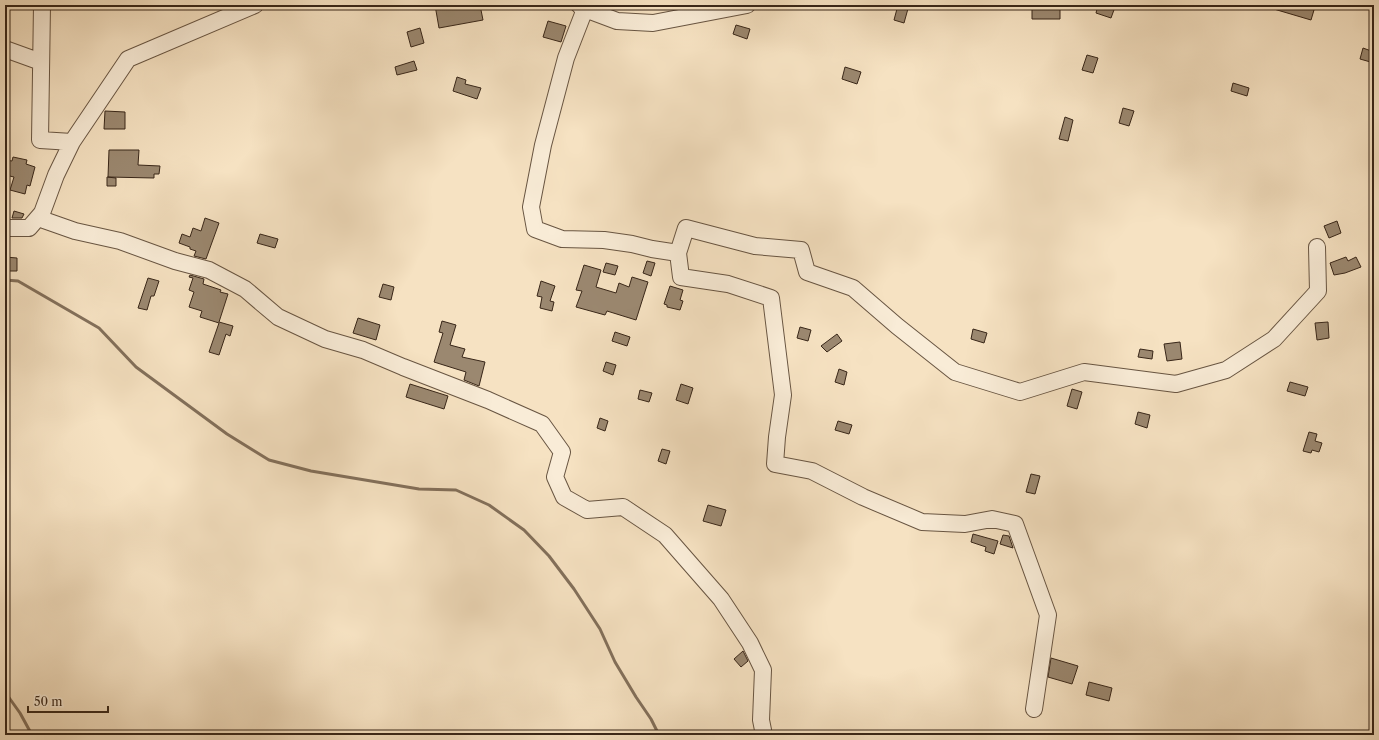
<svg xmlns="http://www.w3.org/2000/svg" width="1379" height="740" font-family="'Libre Caslon Text',serif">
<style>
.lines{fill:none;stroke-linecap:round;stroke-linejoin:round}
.stream{stroke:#83705b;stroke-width:3}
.building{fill:#9b8870;stroke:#382618}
.minor-casing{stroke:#685542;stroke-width:18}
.minor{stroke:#f9ecd7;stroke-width:16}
</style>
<rect width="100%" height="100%" fill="#f6e2c2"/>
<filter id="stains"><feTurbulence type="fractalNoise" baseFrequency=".005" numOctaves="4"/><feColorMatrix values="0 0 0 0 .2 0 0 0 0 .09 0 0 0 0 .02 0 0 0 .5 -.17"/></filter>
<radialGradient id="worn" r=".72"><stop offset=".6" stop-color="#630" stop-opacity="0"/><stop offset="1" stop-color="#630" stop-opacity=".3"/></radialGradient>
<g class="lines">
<path class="stream" d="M5 280 18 281 99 328 136 367 227 434 269 460 311 471 419 489 456 490 489 505 524 530 549 556 574 589 600 629 615 662 636 697 651 719 659 735
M5 692 20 713 32 735"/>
</g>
<path class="building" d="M435 5H480L483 20 439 28Z
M898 5H909L904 23 894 20Z
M1032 5H1060V19H1032Z
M1098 5H1108L1115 7 1111 18 1096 13Z
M1267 5H1300L1314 10 1311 20 1267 7Z
M548 21 566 26 561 42 543 37Z
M736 25 750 29 747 39 733 34Z
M420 28 424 43 411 47 407 32Z
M1363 48 1374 52V63L1360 59Z
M1087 55 1098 58 1093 73 1082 70Z
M414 61 417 70 397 75 395 67Z
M845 67 861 72 857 84 842 79Z
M457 77 466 80 465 84 481 88 477 99 453 91Z
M1233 83 1249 88 1247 96 1231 91Z
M1123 108 1134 111 1129 126 1119 123Z
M105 111 125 112V129H104Z
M1065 117 1073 120 1068 141 1059 139Z
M109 150H139L138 165 160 166 159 174H154V178L108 177Z
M13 157 27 160 26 164 35 167 30 186 27 185 25 194 10 190 14 177 5 175V160L12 161Z
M107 177 116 178V186H107Z
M14 211 24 214 22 218H12Z
M205 218 219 223 206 259 194 256 196 251 190 249V247L179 243 182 234 190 237 193 228 201 231Z
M1337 221 1341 233 1329 238 1324 226Z
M260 234 278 239 275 248 257 243Z
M5 257 17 258V271H5Z
M1346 257 1348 261 1356 257 1361 267 1345 273 1334 275 1330 263Z
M647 261 655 263 651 276 643 273Z
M606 263 618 266 615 275 603 272Z
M584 265 601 270 596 287 616 293 619 283 629 287 632 277 648 282 636 320 607 311 605 315 576 307 582 291 576 290Z
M190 275 204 279 203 284 221 290 220 292 228 294 219 322 233 326 230 336 226 334 219 355 209 352 219 323 200 317 202 311 189 307 194 292 189 290 193 278 189 277Z
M148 278 159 281 154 296H151L147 310 138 308Z
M541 281 555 286 550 301 554 302 552 311 540 308 542 297 537 296Z
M383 284 394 287 391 300 379 297Z
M670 286 683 290 680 300 683 301 680 310 667 307V305L664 304Z
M358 318 380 325 376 340 353 333Z
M442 321 456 325 450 345 465 349 462 357 485 362 479 386 464 380 466 372 434 362 443 333 439 332Z
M1328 322 1329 338 1317 340 1315 323Z
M800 327 811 330 808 341 797 338Z
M973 329 987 333 984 343 971 339Z
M615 332 630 337 627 346 612 341Z
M837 334 842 341 827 352 821 346Z
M1180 342 1182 359 1167 361 1164 344Z
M1140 349 1153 351 1152 359 1138 357Z
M606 362 616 365 613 375 603 371Z
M839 369 847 372 844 385 835 382Z
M1290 382 1308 387 1305 396 1287 391Z
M410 384 448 396 444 409 406 397Z
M681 384 693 388 688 404 676 400Z
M1072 389 1082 392 1077 409 1067 406Z
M640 390 652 393 649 402 638 399Z
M1138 412 1150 415 1147 428 1135 424Z
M600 418 608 421 605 431 597 428Z
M838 421 852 425 849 434 835 430Z
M1309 432 1317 434 1315 441 1322 443 1319 452 1312 450 1311 453 1303 451Z
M662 449 670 451 666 464 658 461Z
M1031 474 1040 476 1035 494 1026 492Z
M708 505 726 510 721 526 703 521Z
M973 534 998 541 994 554 985 551 986 547 971 542Z
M1003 535 1009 536 1013 548 1000 544Z
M743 651 748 661 741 667 734 659Z
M1051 658 1078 666 1072 684 1048 677Z
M1089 682 1112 688 1109 701 1086 695Z"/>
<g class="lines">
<defs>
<path id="minor" d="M42 5 40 140 72 142
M579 5 585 9 617 21 653 23 747 5
M585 9 566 58 543 145 531 207 535 229 562 239 604 240 632 244 652 249 678 253 686 228 755 246 801 250 807 272 853 288 897 326 955 372 1020 392 1084 372 1176 384 1226 370 1274 339 1318 291 1317 247
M5 49 41 62
M38 218 75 231 120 241 175 261 209 270 245 289 278 317 325 339 363 350 403 367 488 400 542 424 562 452 555 477 564 497 587 510 623 507 665 535 721 599 750 643 763 670 761 720 764 735
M5 228H29L42 213 56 175 72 142 128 59 255 5
M678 253 681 277 728 284 771 298 783 395 777 437 775 464 812 471 863 497 922 522 965 524 992 519 1015 524 1048 615 1034 709"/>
</defs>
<use href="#minor" class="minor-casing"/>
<use href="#minor" class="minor"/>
</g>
<rect width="1379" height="740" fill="none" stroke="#f6e2c2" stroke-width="20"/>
<rect x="6" y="6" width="1367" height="728" fill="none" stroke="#382618" stroke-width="2"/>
<rect x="10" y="10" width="1359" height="720" fill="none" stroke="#382618"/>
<path d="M28 706v6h80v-6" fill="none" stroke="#382618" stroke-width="2"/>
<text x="34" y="706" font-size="12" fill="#382618" stroke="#f9ecd7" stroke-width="3" paint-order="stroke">50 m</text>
<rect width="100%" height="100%" filter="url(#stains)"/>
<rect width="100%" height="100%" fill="url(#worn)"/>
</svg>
